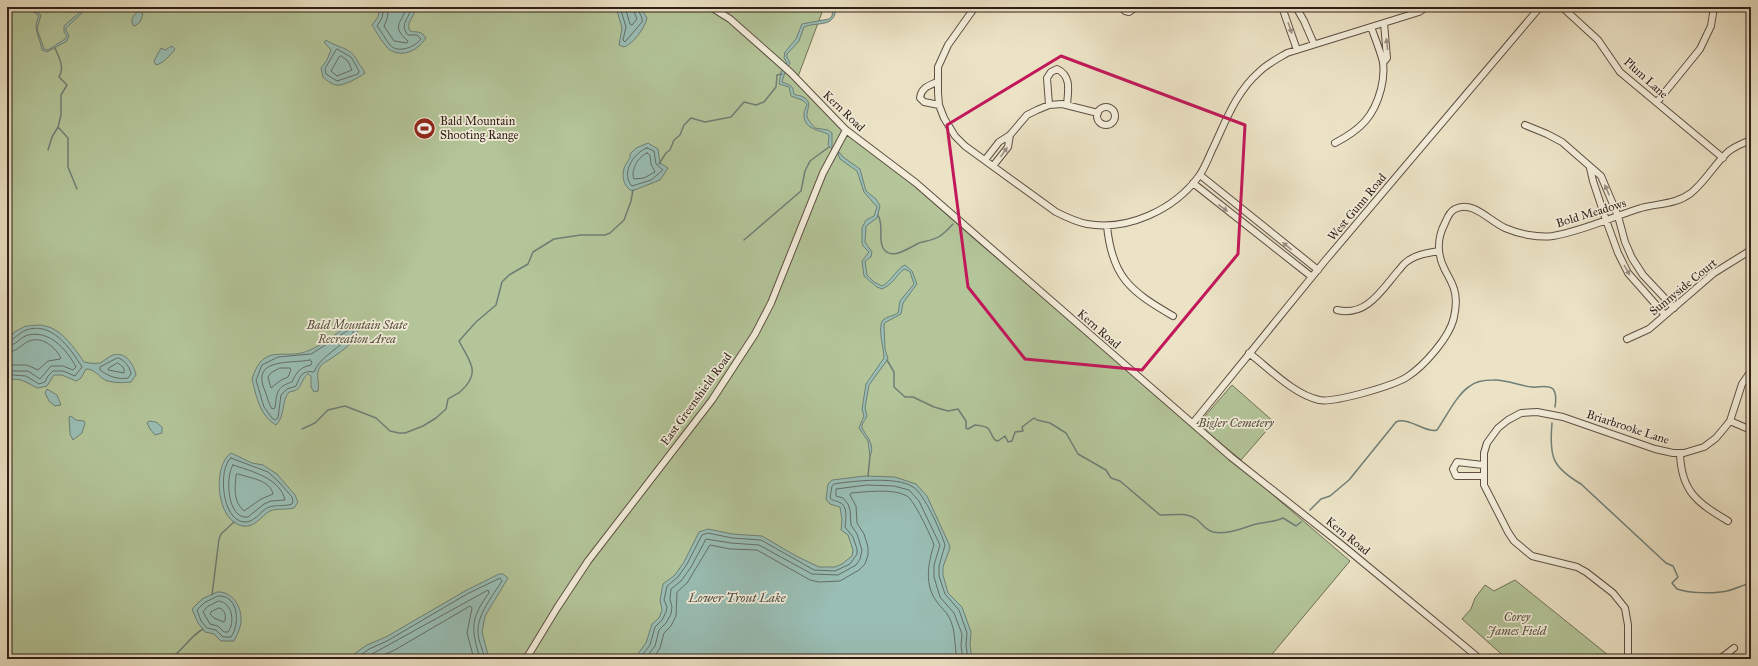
<svg xmlns="http://www.w3.org/2000/svg" width="1758" height="666" font-family="'IM FELL Great Primer',serif">
<style>
.green{fill:#b3c599;stroke:#717258}
.water{fill:#99beb5;stroke:#6f7e76}
.lines{fill:none;stroke-linecap:round;stroke-linejoin:round}
.shore{stroke:#646e66;stroke-width:1}
.stream{stroke:#6f7e76;stroke-width:1.5}
.street-casing{stroke:#5e5044;stroke-width:8}
.street{stroke:#f3edda;stroke-width:6}
.oneway{fill:#9b9083}
.marked{fill:none;stroke:#c2185b;stroke-width:3;stroke-linejoin:round}
.labels{text-anchor:middle;stroke-width:3.5;stroke-linejoin:round;paint-order:stroke}
.street-label{font-size:12px;fill:#2f1f18;stroke:#f3edda}
.poi-label{font-size:12px;fill:#2f1f18;stroke:#f3edda;text-anchor:start}
.park-label{font-size:12px;font-style:italic;fill:#57513f;stroke:#f3edda}
.water-label{font-size:13px;font-style:italic;fill:#4f4f47;stroke:#f3edda}
</style>
<rect width="100%" height="100%" fill="#ece3c6"/>
<filter id="stains"><feTurbulence type="fractalNoise" baseFrequency=".005" numOctaves="4"/><feColorMatrix values="0 0 0 0 .2 0 0 0 0 .09 0 0 0 0 .02 0 0 0 .5 -.17"/></filter>
<radialGradient id="worn" r=".72"><stop offset=".6" stop-color="#630" stop-opacity="0"/><stop offset="1" stop-color="#630" stop-opacity=".3"/></radialGradient>
<path class="green" d="M7 7H824L796 82 972 237 1350 561 1268 659H7Z
M1232 385 1274 422 1241 460 1198 424Z
M1515 580 1613 659H1507L1462 619 1471 609 1475 598 1485 585 1494 591Z"/>
<path class="water" d="M27 7H30L41 15 37 29 44 49 48 50 65 39 67 36 64 32V26L80 12 82 7 85 9 81 14 66 28V31L69 35 67 41 47 52 42 50C40 37 32 29 39 16Z
M380 7 415 8C415 18 405 22 410 31 417 33 421 30 426 38 418 50 404 58 390 50 385 47 375 30 372 25L378 17Z
M616 7H640L647 18C645 28 633 44 624 47L619 45 622 28Z
M833 7H836C835 29 818 21 804 27L799 41 787 54V57L790 63 785 72 782 82C790 85 793 85 794 94 797 96 800 95 803 97 812 102 808 106 807 114 806 119 812 124 815 128L828 130 832 133V149L828 145 829 136 828 134C819 130 803 129 804 114 804 111 806 108 807 104L802 100 791 96 789 87 779 84 781 72 787 63 784 58 785 52 796 39 802 24 829 19 832 16Z
M139 11 143 14 140 22 135 26 133 25C130 19 134 14 139 11Z
M326 40C339 49 350 46 358 62 360 66 363 68 365 73 360 77 342 87 336 85 331 84 326 80 323 77L321 68 327 60 331 50 324 42Z
M172 46 175 49C171 55 162 64 156 65L154 61 161 48 165 50Z
M648 143 658 149 660 163 668 168 660 180 632 191C623 187 621 174 625 166 627 161 631 159 630 154L636 148Z
M839 152 843 157 860 169 866 191 876 199 880 206 877 218 866 226 865 242 872 252 871 257 865 261 867 275 874 282 882 286C892 281 897 268 905 265L912 271 917 284 903 303 901 314 886 322 884 324 885 349 888 359 869 385 865 408 867 416C866 419 863 422 862 425 860 431 877 442 870 456L868 441 859 428 864 416 862 409 866 384 884 358C884 349 877 327 883 320 887 316 894 316 898 313L900 301 914 284 910 272 905 269C898 272 894 284 882 289L877 287 864 276 862 261 869 252 863 246 862 243V228L866 220 874 216 877 207 864 192 857 171 840 159 838 154Z
M353 325 358 329C357 341 342 351 332 358 328 361 322 363 320 367 315 374 320 383 318 391L314 392 311 387V376L308 374C298 383 304 390 289 392 281 401 286 415 276 425 260 416 256 396 252 379 264 340 286 362 310 350 324 344 335 334 348 326Z
M26 326C32 326 39 324 45 326 62 329 75 349 84 362 89 363 95 364 100 363 104 361 108 357 113 355 126 351 134 365 136 375L131 382C124 383 112 383 105 380 98 376 95 369 86 369L81 378 76 381 62 375H54L47 386 38 388C26 383 22 377 7 380V339L16 331Z
M47 389 57 395 61 405 55 406 49 401 45 393Z
M71 416 76 420 84 421 85 423 82 433 73 440 70 434 69 417Z
M149 421 156 422 162 427V433L155 435 150 429 147 423Z
M231 453 252 463 263 465 277 474 295 495 298 502 294 508C286 510 277 508 270 511 261 516 255 528 243 526 216 522 212 466 231 453Z
M865 476 895 477 916 484 927 496 949 544 950 548 943 567V575L948 593 962 607 971 632 970 645 972 659H634L646 643 652 624 659 618 662 610 660 600 663 584 675 575 684 562 699 532 708 529 732 534 762 536 796 556 819 567H835L842 564 852 556 853 550 848 535 841 530 842 520 840 507 830 504 826 499 828 484 832 480Z
M499 574H503L508 578 485 616 482 632 489 659H352L354 654 367 645 386 637 465 591Z
M217 592C230 591 240 603 241 617 242 625 238 633 234 641H221L214 634 205 632 198 623 192 609 202 599Z"/>
<g class="lines">
<path class="shore" d="M384 7 382 18 377 26C382 32 385 39 390 45 398 54 415 47 421 39L417 35H408C398 24 411 18 411 7
M389 7 387 19 384 26 394 41 407 43 408 41C389 25 404 22 406 7
M620 7 626 27 623 40 625 42 642 22V18L637 7
M625 7 630 24 632 25 637 19 632 7
M337 49 351 57 359 71 358 74 337 81 326 74 325 69Z
M341 56 348 61 352 70 337 76 331 71 339 57Z
M647 148 654 151 656 164 663 170 651 180 632 186C620 174 634 152 647 148Z
M647 153 650 155 651 164 655 172 644 178 634 179C630 170 639 156 647 153Z
M349 330H353V333C342 347 320 356 314 372 302 370 300 376 296 386L287 389 281 395 278 418 275 420 272 418 264 407 256 380 262 365 278 357 311 354Z
M7 341C14 340 19 333 26 330 52 321 70 348 82 367L75 376 63 371H53L48 376 45 382 39 384 26 376 13 375 7 376
M7 346C16 346 20 337 28 335 50 330 67 350 76 367L73 370 63 366H51L40 379 28 371H7
M7 352C15 352 18 348 24 344 38 333 54 345 61 358L60 359 48 361 38 370 27 365H7
M119 358C125 361 130 367 131 374L128 378C118 380 108 376 100 370V367L115 359Z
M310 360 312 362 311 365C300 367 296 373 292 382 276 387 277 393 275 408L272 409C268 403 268 398 265 391 250 357 291 364 310 360Z
M118 363 124 368V373L108 370 109 368Z
M280 368H290L291 370 288 377 281 380 271 388 268 377 271 373Z
M231 458 268 472 279 482 292 497 293 501 292 504C284 507 275 504 267 508 260 512 254 523 244 522 221 520 218 467 231 458Z
M233 465C251 471 280 478 285 500L271 501 264 504 248 517C227 520 225 476 233 465Z
M238 474C250 478 270 480 273 494L261 499 244 511C233 501 235 489 236 475Z
M218 596C239 594 240 625 231 637H223L216 630 207 628 201 621 197 610 204 603Z
M219 601C233 603 235 623 228 632H224L218 626 210 624 203 612 207 607Z
M219 608C225 609 227 617 224 622L214 618 210 614 211 612Z
M356 659 369 649 387 641 467 594 500 578 502 581C493 595 477 615 478 632 478 641 483 650 485 659
M363 659 488 590 489 593C470 619 471 628 480 659
M373 659 393 651 470 606 472 608 467 633 474 659
M639 659 650 645 655 627 662 620 666 612 667 607 664 600 667 586 678 577 687 564 702 535 708 533 732 538 761 540 814 570 835 571 850 564 857 554V549L853 537 845 527C846 519 848 505 839 502 834 500 833 501 830 498L832 486 834 484C853 481 897 476 913 487 924 493 941 532 945 545L939 566V576L945 594 959 610 967 633 966 645 968 659
M645 659 655 646 659 630 666 623 671 614 672 607 670 599 671 589 681 581 691 567 706 539 731 543 759 545 812 574 838 575 856 565 860 559 862 550 857 534 851 525 850 510 848 504 843 498 836 496V489L867 485 894 486 909 490 919 501 940 545 934 565V577L940 597 954 613 962 634 961 646 963 659
M653 659 660 648 664 633 671 626 676 616 677 592 687 583 710 545 730 549 757 550 810 580 819 582 840 581 859 570 865 564 868 555V547L864 534 857 523 856 506 850 495 851 493C865 492 894 488 907 496 914 500 931 536 934 545 928 563 924 585 937 602 940 607 946 611 949 617 956 630 954 644 957 659"/>
<path class="stream" d="M58 127 68 138V167L77 189
M48 150 52 137 58 127 61 115V95L67 85 59 77C65 68 59 57 55 48
M659 164 666 153 670 150 674 140 680 135 684 125 691 118 705 122 731 117 744 102 756 105 764 102 776 87 777 75 782 74
M878 215C884 226 878 238 883 248 891 262 910 247 919 243 926 241 934 240 940 236 945 233 949 228 953 224
M744 240 801 191 805 171 810 161 829 147
M887 360 894 372V387L905 397H913L934 407 948 411 958 409 966 421V428L968 429 975 425C994 427 987 430 995 440L998 441 1005 436 1008 442 1012 441 1015 432 1023 431 1022 427 1034 418 1037 420 1050 423 1066 433 1078 454 1106 470 1111 478 1120 481 1160 515C1171 515 1186 512 1196 519 1203 524 1205 530 1213 532 1228 535 1242 528 1256 524 1265 522 1275 522 1283 518L1296 526 1301 522
M1552 423C1549 457 1552 467 1581 484L1666 563 1673 566 1678 577 1672 583 1677 589C1688 593 1713 594 1727 591 1735 589 1743 585 1751 583
M302 429 315 423 328 410 345 406 376 418 390 431 399 433H405L423 426 436 418 446 409 448 399C452 396 457 395 461 391 482 372 469 361 459 341L476 322 496 305 502 282 509 275 528 264 533 252 554 239 581 235H605L610 233 624 220 631 201 633 190
M868 476 870 456
M1310 510 1321 499 1330 496 1349 480 1396 422C1408 416 1427 434 1437 430 1446 417 1457 394 1470 386 1476 381 1485 380 1493 380 1506 379 1519 386 1532 387 1539 388 1547 384 1553 389 1557 394 1556 401 1555 407
M212 595 219 539 221 534 234 522
M169 659C182 652 189 637 203 629"/>
<defs>
<path id="street" d="M711 7 730 19 791 73 846 130 916 183 1231 457 1342 545 1480 659
M975 7 948 45 938 67V93L939 105 944 118 955 136 965 146 1056 212C1066 217 1076 222 1087 224 1128 231 1174 210 1199 176 1205 168 1209 156 1214 146 1226 120 1237 91 1259 72 1267 64 1277 59 1287 53L1419 12 1426 7
M1121 7 1125 11 1129 12 1136 7
M1282 7 1297 50
M1296 7 1304 21 1314 44
M1562 7 1598 40 1620 72 1723 158
M1383 63 1387 58 1384 23
M937 82C928 86 921 88 920 98L924 102 939 105
M1657 102 1700 49 1711 26 1714 7
M1049 105 1047 78 1051 72 1057 69C1072 76 1068 91 1067 105
M1097 116a9 9 0 1 1 18 0a9 9 0 1 1-18 0Z
M1525 125 1547 134 1562 142 1601 176 1618 216 1625 242 1632 258 1643 275 1674 308
M1335 143C1360 130 1374 117 1381 89 1383 81 1384 70 1383 62 1380 50 1375 38 1371 27
M985 160 999 142 1010 135 1027 115 1037 110 1049 105 1062 104 1098 113
M993 166 1008 147 1010 135
M1590 168 1593 181 1606 220 1618 253 1628 273 1665 315
M1200 175 1318 270
M1193 183 1312 277
M1107 226C1112 277 1130 291 1173 316
M1337 310C1366 317 1381 291 1398 271 1400 269 1402 266 1404 264 1413 255 1427 253 1439 251
M1627 339 1649 329 1714 273 1751 250
M1249 353C1270 369 1293 394 1319 400 1334 403 1393 386 1407 377 1424 366 1450 337 1454 317 1456 308 1457 298 1454 289 1452 282 1448 276 1445 270 1437 255 1437 238 1445 223 1447 218 1450 211 1455 209 1473 200 1489 221 1505 228 1519 234 1538 238 1553 236 1583 231 1612 217 1641 208 1659 203 1675 205 1691 193 1706 181 1715 163 1729 151 1736 146 1743 143 1751 140
M1730 421 1751 430
M1193 423 1324 262 1540 7
M1680 453C1681 492 1698 503 1728 521
M1483 465 1457 462 1453 469 1456 476H1484
M526 659 557 608 588 561 712 400 755 334 771 303 823 173 846 130
M1628 659V625L1625 608 1613 593 1586 572 1577 567 1532 556 1514 541 1508 532 1484 485V453L1487 443 1498 428 1508 420 1521 413 1537 412 1563 417 1655 449 1673 453H1684L1704 447 1716 438 1726 426 1730 421 1742 384 1751 371
M1720 659 1734 648"/>
</defs>
<use href="#street" class="street-casing"/>
<use href="#street" class="street"/>
</g>
<defs><path id="oneway-solid" d="M-6-.8H1V-3.2L6.5 0L1 3.2V.8H-6Z"/></defs>
<g class="oneway">
<use href="#oneway-solid" transform="translate(1290 28) rotate(71)"/>
<use href="#oneway-solid" transform="translate(1387 44) rotate(-96)"/>
<use href="#oneway-solid" transform="translate(1004 152) rotate(-55)"/>
<use href="#oneway-solid" transform="translate(1607 190) rotate(-113)"/>
<use href="#oneway-solid" transform="translate(1223 208) rotate(38)"/>
<use href="#oneway-solid" transform="translate(1287 246) rotate(-141)"/>
<use href="#oneway-solid" transform="translate(1627 270) rotate(60)"/>
</g>
<path class="marked" d="M1061 56 1245 125 1238 254 1142 370 1025 359 968 287 947 125Z"/>
<defs>
<symbol id="stadium-disc" viewBox="-11 -11 22 22"><circle r="9.5" fill="#8f2418" stroke="#f3edda"/><path d="M0-5a6.5 5 0 1 0 0 10a6.5 5 0 1 0 0-10ZM-3.5-1.8h7v3.6h-7Z" fill="#fff"/></symbol>
</defs>
<g fill-rule="evenodd">
<use href="#stadium-disc" x="412" y="116" width="25" height="25"/>
</g>
<g class="labels">
<g class="street-label">
<text transform="translate(1646 78) rotate(42)" y="4">Plum Lane</text>
<text transform="translate(844 111) rotate(44)" y="4">Kern Road</text>
<text transform="translate(1357 207) rotate(-50)" y="4">West Gunn Road</text>
<text transform="translate(1591 213) rotate(-17)" y="4">Bold Meadows</text>
<text transform="translate(1683 287) rotate(-39)" y="4">Sunnyside Court</text>
<text transform="translate(1099 329) rotate(41)" y="4">Kern Road</text>
<text transform="translate(696 399) rotate(-54)" y="4">East Greenshield Road</text>
<text transform="translate(1628 427) rotate(18)" y="4">Briarbrooke Lane</text>
<text transform="translate(1348 536) rotate(39)" y="4">Kern Road</text>
</g>
<g class="poi-label">
<text x="440" y="125">Bald Mountain<tspan x="440" dy="14">Shooting Range</tspan></text>
</g>
<g class="park-label">
<text x="357" y="329">Bald Mountain State<tspan x="357" dy="14">Recreation Area</tspan></text>
<text x="1236" y="427">Bigler Cemetery</text>
<text x="1517" y="621">Corey<tspan x="1517" dy="14">James Field</tspan></text>
</g>
<g class="water-label">
<text x="737" y="602">Lower Trout Lake</text>
</g>
</g>
<rect width="1758" height="666" fill="none" stroke="#ece3c6" stroke-width="24"/>
<rect x="8" y="8" width="1742" height="650" fill="none" stroke="#2f1f18" stroke-width="2"/>
<rect x="12" y="12" width="1734" height="642" fill="none" stroke="#2f1f18"/>
<rect width="100%" height="100%" filter="url(#stains)"/>
<rect width="100%" height="100%" fill="url(#worn)"/>
</svg>
